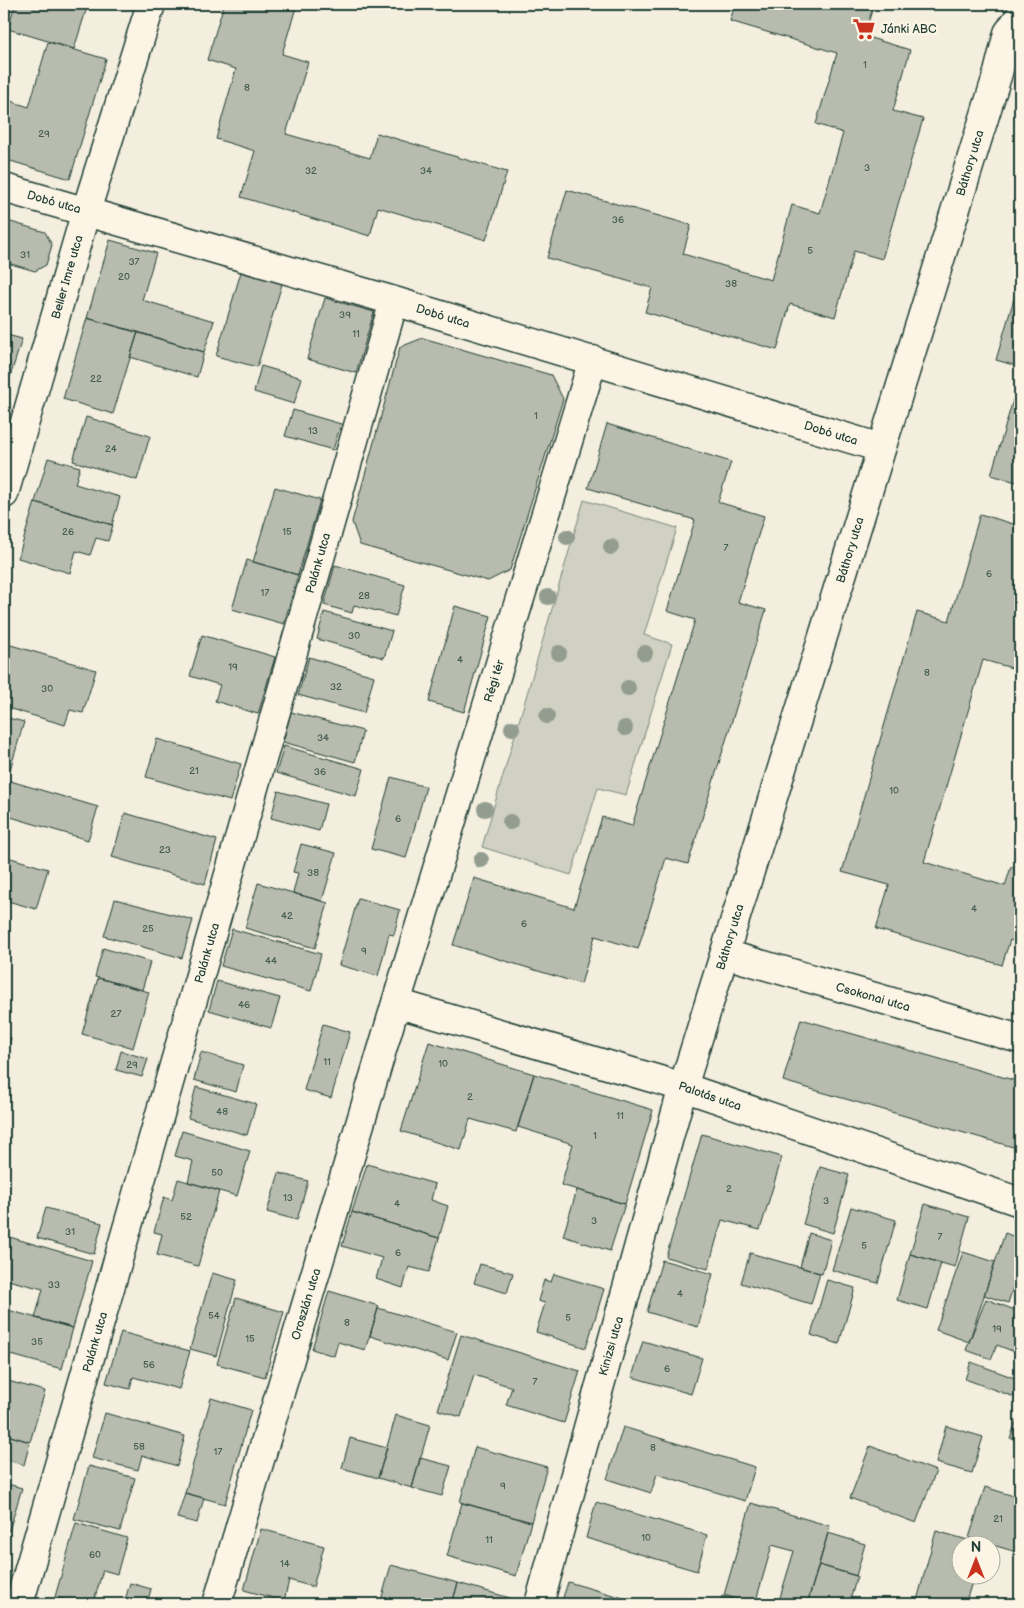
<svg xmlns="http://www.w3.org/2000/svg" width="1024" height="1608" font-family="'Balsamiq Sans',sans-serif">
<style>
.green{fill:#d0d1c2;stroke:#78877b}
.building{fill:#b8bcae;stroke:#1f3d34}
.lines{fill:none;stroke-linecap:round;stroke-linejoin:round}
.street-casing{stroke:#1f3d34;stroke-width:31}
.street{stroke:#fcf5e5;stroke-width:28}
.tree{fill:#929d90}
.labels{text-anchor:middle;stroke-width:5;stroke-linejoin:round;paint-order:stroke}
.number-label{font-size:10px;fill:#455d52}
.poi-label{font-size:12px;fill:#1f3d34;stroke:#fcf5e5;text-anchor:start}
.street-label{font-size:12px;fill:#1f3d34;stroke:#fcf5e5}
</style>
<rect width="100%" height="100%" fill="#f3eede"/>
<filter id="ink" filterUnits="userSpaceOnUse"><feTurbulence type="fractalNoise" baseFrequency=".02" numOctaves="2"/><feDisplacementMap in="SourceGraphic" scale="10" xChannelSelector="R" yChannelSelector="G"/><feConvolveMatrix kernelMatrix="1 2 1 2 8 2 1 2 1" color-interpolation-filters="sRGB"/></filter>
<g filter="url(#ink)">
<path class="green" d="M584 500 677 528 644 635 672 644 626 795 598 788 571 875 482 847Z"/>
<path class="building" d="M15 4H88L74 49 8 29Z
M224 4H297L282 54 308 62 286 134 370 158 377 133 507 172 486 240 378 207 370 236 241 197 255 151 216 139 236 69 207 60Z
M735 4H874L864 36 910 50 893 111 923 119 882 259 854 251 835 317 790 304 777 350 645 312 652 288 547 258 567 190 691 225 683 254 771 280 792 205 820 213 843 133 816 124 837 53 730 21Z
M48 42 106 59 70 179 4 159V99L29 107Z
M4 220 45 232 52 245 46 265 35 271 4 262Z
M110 240 156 253 142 300 214 321 204 352 87 318Z
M241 272 282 284 257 367 216 356Z
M1020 278V367L996 360Z
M325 298 374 312 356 373 307 359Z
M87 318 138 332 113 414 63 399Z
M138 332 204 352 197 377 130 357Z
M4 334 22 339 10 377 4 375Z
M423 338 551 375 563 399 510 570 488 581 360 545 352 522 400 347Z
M261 366 302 378 294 404 254 392Z
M1020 376V483L991 475Z
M293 410 341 424 333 450 285 436Z
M86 417 150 436 137 480 73 461Z
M607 424 731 462 718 502 764 516 738 602 766 610 688 864 666 858 638 949 595 936 581 984 453 945 474 878 574 908 602 817 632 826 695 620 667 611 695 520 588 488Z
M48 458 80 467 75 484 120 497 112 525 35 502Z
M275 487 320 500 298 575 253 562Z
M35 502 113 525 108 541 96 538 90 555 76 551 70 573 18 558Z
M980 514 1020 526V639L1012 668 983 660 924 862 1005 886 1011 867 1020 869V943L1010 940 1002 965 876 929 889 885 842 872 917 612 949 621Z
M247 560 298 575 284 624 232 609Z
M335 565 405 585 396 616 354 605 352 613 324 605Z
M455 606 491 616 464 712 429 702Z
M324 612 392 631 384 658 317 639Z
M202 635 275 657 258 714 215 701 220 685 190 676Z
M4 643 96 670 83 713 70 710 65 725 4 707Z
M309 657 374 676 364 713 298 695Z
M291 712 363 731 355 762 283 742Z
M4 717 24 722 7 780 98 807 88 840 4 815Z
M157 739 241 764 230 801 146 777Z
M284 746 364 769 356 796 276 773Z
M391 777 426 787 406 858 371 849Z
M278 791 326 804 319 831 271 818Z
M125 813 217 840 205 884 112 857Z
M301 844 336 853 322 901 293 893 298 873 293 872Z
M4 856 48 869 36 909 4 900Z
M258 883 328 903 315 948 245 928Z
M358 898 400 910 394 935 389 934 378 976 339 965Z
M115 899 193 920 182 958 104 936Z
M232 929 321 954 311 991 221 966Z
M103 948 150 962 142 990 95 977Z
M98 978 149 992 133 1048 82 1034Z
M217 981 280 998 271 1028 209 1010Z
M801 1019 1020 1082V1149L783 1081Z
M323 1024 350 1032 331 1098 304 1090Z
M4 1036 11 1038 4 1062Z
M429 1042 534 1074 516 1132 470 1119 461 1150 401 1131Z
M121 1051 148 1059 142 1077 116 1070Z
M201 1052 243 1065 236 1092 194 1080Z
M534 1074 653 1110 625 1204 561 1185 573 1144 518 1127Z
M196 1087 256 1104 247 1135 188 1118Z
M182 1131 250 1151 237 1196 188 1182 193 1161 175 1156Z
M702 1134 782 1157 760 1230 722 1220 708 1269 666 1257Z
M367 1164 435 1184 431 1200 448 1206 439 1238 352 1212Z
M820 1167 849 1175 833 1233 803 1224Z
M279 1173 308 1181 297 1220 267 1212Z
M178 1179 219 1191 198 1266 157 1255 162 1234 154 1232 164 1197 172 1200Z
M577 1190 625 1204 610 1251 563 1236Z
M925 1204 969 1217 955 1267 910 1254Z
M851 1207 896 1220 878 1283 832 1270Z
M46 1208 102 1223 94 1254 37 1238Z
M352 1212 439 1238 429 1272 409 1267 403 1288 376 1279 382 1258 342 1246Z
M809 1233 831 1240 822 1274 800 1267Z
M1005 1233 1020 1239V1266L1008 1303 984 1295Z
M6 1236 92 1261 73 1328 35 1318 43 1289 4 1279V1244Z
M963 1252 995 1262 969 1342 936 1330Z
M750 1253 820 1273 811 1304 741 1283Z
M910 1254 941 1263 928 1309 897 1300Z
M662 1260 713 1274 698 1327 647 1312Z
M480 1264 513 1273 507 1293 474 1283Z
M212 1273 237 1280 216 1356 190 1349Z
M554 1274 604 1289 586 1348 536 1332 545 1303 538 1301 544 1280 551 1282Z
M827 1280 855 1288 839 1344 811 1335Z
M329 1291 379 1306 365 1350 338 1342 334 1356 312 1349Z
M236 1298 284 1312 265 1377 217 1364Z
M986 1299 1020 1312V1354L997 1345 991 1359 966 1350Z
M378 1308 457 1332 448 1360 370 1336Z
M4 1309 73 1328 62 1369 4 1353Z
M121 1332 190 1351 179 1389 133 1377 130 1389 106 1383Z
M461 1335 580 1371 564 1423 506 1405 512 1387 474 1375 461 1417 438 1410Z
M643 1341 702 1358 691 1394 632 1377Z
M971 1362 1020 1380V1399L965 1379Z
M4 1380 45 1391 30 1442 4 1434Z
M211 1398 251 1410 225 1504 185 1493Z
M1020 1412V1442L1010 1438Z
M105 1413 185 1436 177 1466 142 1455 138 1470 92 1458Z
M396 1415 430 1425 412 1488 378 1478Z
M946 1426 983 1437 972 1473 936 1463Z
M623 1427 755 1467 745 1501 657 1474 651 1493 607 1479Z
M4 1434 30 1442 24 1465 4 1459Z
M350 1438 387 1448 378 1478 342 1468Z
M870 1446 936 1471 916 1523 850 1498Z
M475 1447 547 1467 531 1522 460 1502Z
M420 1458 451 1466 442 1496 412 1488Z
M89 1466 135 1478 120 1531 74 1519Z
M4 1483 22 1488 9 1531 4 1529Z
M985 1487 1020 1498V1553L969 1538Z
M185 1493 204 1498 197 1523 177 1518Z
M596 1502 707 1535 697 1571 586 1538Z
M462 1503 531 1522 516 1576 447 1556Z
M751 1503 830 1526 807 1604H778L794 1551 772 1545 755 1604 724 1595Z
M76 1523 127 1538 117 1574 103 1570 93 1604H81L55 1597Z
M261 1529 324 1546 313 1587 289 1580 284 1601 244 1590Z
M936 1531 982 1544V1546H962V1576H974L965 1604H916Z
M828 1533 865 1544 856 1576 819 1565Z
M391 1565 458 1583 452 1604H380Z
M819 1565 857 1576 849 1604H807Z
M568 1582 644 1604H561Z
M130 1583 151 1589 147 1604H124Z
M458 1583 510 1598 509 1604H452Z
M722 1596 749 1604H719Z"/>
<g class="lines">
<defs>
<path id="street" d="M4 188 394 301 881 448
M4 494 86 211 151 4
M725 954 1020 1039
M396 1003 683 1087 1020 1202
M19 1604 394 301
M217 1604 396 1003 593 360
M539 1604 683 1087 998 73 1008 33 1020 16"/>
</defs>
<use href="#street" class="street-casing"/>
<use href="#street" class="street"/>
</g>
<g class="tree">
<circle cx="567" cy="537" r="8"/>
<circle cx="611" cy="547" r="8"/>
<circle cx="548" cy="597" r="8"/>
<circle cx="559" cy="653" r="8"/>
<circle cx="645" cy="653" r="8"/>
<circle cx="628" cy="688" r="8"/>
<circle cx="547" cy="716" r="8"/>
<circle cx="512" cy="728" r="8"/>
<circle cx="625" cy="728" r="8"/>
<circle cx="485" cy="809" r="8"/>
<circle cx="510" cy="822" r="8"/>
<circle cx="481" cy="860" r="8"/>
</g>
</g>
<defs>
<symbol id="supermarket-bare" viewBox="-9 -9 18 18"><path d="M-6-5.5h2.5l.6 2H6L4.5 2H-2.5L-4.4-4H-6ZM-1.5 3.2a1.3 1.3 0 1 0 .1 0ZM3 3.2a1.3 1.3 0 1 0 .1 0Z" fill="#c8321e" stroke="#fcf5e5" stroke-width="2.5" paint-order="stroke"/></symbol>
</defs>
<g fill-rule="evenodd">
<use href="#supermarket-bare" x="848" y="13" width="32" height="32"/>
</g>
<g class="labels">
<g class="number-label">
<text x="865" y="68">1</text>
<text x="247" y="91">8</text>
<text x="44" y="137">29</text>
<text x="867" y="171">3</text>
<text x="311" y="174">32</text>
<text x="426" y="174">34</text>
<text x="618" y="223">36</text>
<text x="810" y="254">5</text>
<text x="25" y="258">31</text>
<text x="134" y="265">37</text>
<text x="124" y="280">20</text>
<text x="731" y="287">38</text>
<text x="345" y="318">39</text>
<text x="356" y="337">11</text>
<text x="96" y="382">22</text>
<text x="536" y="419">1</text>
<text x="313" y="434">13</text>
<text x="111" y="452">24</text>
<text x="68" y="535">26</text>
<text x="287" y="535">15</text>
<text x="726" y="551">7</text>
<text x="989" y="577">6</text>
<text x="265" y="596">17</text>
<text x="364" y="599">28</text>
<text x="354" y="639">30</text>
<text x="460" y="663">4</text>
<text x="233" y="670">19</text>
<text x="927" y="676">8</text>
<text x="336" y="690">32</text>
<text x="47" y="692">30</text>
<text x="323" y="741">34</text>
<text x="194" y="774">21</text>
<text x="320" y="775">36</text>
<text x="894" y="794">10</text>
<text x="398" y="822">6</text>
<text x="165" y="853">23</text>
<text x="313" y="876">38</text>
<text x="974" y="912">4</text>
<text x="287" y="919">42</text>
<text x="524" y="927">6</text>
<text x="148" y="932">25</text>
<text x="364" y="954">9</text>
<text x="271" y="964">44</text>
<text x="244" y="1008">46</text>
<text x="116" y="1017">27</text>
<text x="327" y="1065">11</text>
<text x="443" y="1067">10</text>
<text x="132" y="1068">29</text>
<text x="470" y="1100">2</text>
<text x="222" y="1115">48</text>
<text x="620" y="1119">11</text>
<text x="595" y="1139">1</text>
<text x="217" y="1176">50</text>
<text x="729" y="1192">2</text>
<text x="288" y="1201">13</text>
<text x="826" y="1204">3</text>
<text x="397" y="1207">4</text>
<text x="186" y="1220">52</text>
<text x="594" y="1224">3</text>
<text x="70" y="1235">31</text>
<text x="940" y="1240">7</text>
<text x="864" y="1249">5</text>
<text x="398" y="1256">6</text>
<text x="54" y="1288">33</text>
<text x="680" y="1297">4</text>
<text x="214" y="1319">54</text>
<text x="568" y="1321">5</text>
<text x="347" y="1326">8</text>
<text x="997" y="1332">19</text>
<text x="250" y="1342">15</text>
<text x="37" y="1345">35</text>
<text x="149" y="1368">56</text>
<text x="667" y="1372">6</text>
<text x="535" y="1385">7</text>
<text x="139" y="1450">58</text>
<text x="653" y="1451">8</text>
<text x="218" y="1455">17</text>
<text x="503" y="1489">9</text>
<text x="998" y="1522">21</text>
<text x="646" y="1541">10</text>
<text x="489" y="1543">11</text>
<text x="95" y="1558">60</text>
<text x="285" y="1567">14</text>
</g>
<g class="poi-label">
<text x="881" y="33">Jánki ABC</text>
</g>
<g class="street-label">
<text transform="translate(970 163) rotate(-73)" y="4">Báthory utca</text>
<text transform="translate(54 202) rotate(16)" y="4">Dobó utca</text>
<text transform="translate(67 277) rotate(-74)" y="4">Beller Imre utca</text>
<text transform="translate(443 316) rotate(17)" y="4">Dobó utca</text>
<text transform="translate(831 433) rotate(17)" y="4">Dobó utca</text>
<text transform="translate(850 550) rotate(-73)" y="4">Báthory utca</text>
<text transform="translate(318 563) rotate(-74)" y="4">Palánk utca</text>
<text transform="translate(494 681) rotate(-73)" y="4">Régi tér</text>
<text transform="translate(730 937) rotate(-73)" y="4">Báthory utca</text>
<text transform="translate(207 953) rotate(-74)" y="4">Palánk utca</text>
<text transform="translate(873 997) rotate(16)" y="4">Csokonai utca</text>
<text transform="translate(710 1096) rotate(19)" y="4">Palotás utca</text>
<text transform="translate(306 1304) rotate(-73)" y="4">Oroszlán utca</text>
<text transform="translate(95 1342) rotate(-74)" y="4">Palánk utca</text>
<text transform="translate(611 1346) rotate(-74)" y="4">Kinizsi utca</text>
</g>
</g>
<rect width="1024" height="1608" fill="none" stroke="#fcf5e5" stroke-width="20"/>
<rect x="10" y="10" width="1004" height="1588" fill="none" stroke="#1f3d34" stroke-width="2" filter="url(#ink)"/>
<g transform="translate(976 1560)"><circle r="24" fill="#fcf5e5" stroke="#a4ab9e"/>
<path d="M0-4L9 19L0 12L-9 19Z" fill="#c8321e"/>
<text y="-8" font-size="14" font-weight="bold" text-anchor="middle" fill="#1f3d34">N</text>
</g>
</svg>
